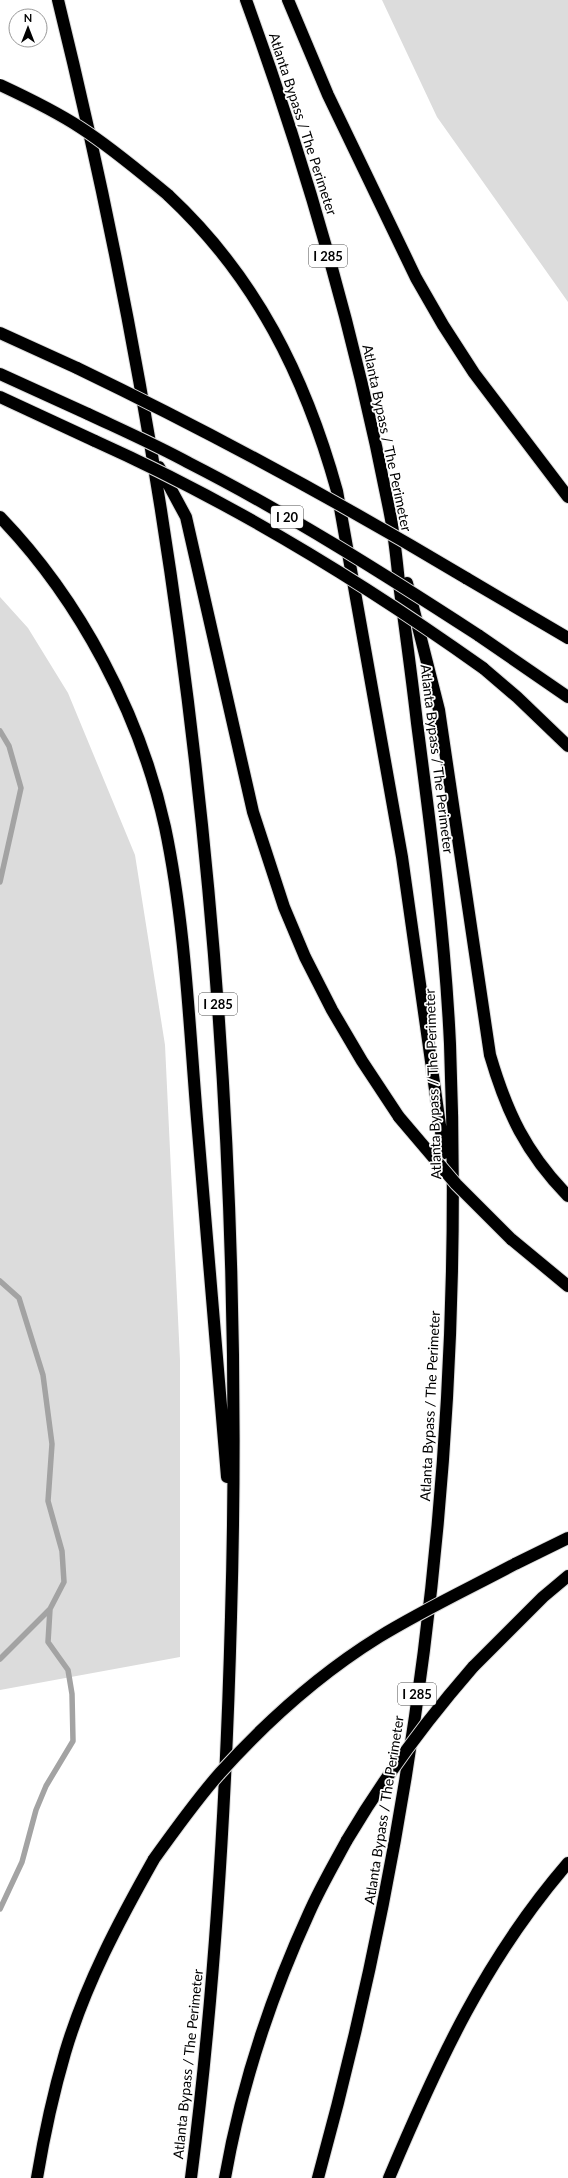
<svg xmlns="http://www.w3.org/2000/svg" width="568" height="2178" font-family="Lato,sans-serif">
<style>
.green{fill:#dcdcdc}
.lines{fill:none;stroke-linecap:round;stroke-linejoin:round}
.stream{stroke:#a3a3a3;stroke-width:5.5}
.highway-casing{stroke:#dbdbdb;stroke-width:14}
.highway{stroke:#000;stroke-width:12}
.highway-bridge-casing{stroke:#dbdbdb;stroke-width:14;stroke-linecap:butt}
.highway-bridge{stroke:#000;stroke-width:12}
.labels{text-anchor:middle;stroke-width:3.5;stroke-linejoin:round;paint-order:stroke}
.shield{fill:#fff;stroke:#4c4c4c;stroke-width:1}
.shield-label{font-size:13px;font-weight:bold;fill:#000}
.street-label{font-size:14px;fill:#000;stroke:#fff}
</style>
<rect width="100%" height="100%" fill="#fff"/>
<path class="green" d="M382 0H568V302L437 117Z
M0 597 28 628 68 693 135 855 165 1045 180 1360V1657L0 1690Z"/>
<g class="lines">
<path class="stream" d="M0 731 9 746 21 788 0 882
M0 1281 19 1298 43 1375 52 1444 48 1501 62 1551 64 1582 50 1609 0 1659
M0 1909 22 1862 36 1810 46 1786 73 1741 72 1694 68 1670 48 1642 50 1609"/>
<defs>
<path id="highway" d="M58 0C189 531 247 1071 231 1617 226 1805 215 1992 191 2178
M246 0C307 167 356 339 390 514 395 539 397 565 400 591 406 635 412 679 417 723 431 830 445 937 450 1044 465 1427 420 1809 318 2178
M288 0 328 95 416 278 443 325 474 373 568 497
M168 195C256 277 305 376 337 491L402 857 444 1153
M0 333 77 368
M0 374 88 414
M0 397 95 441
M159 467 186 517 253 812 284 907 305 957 332 1010 362 1061 399 1117
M0 517C80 600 140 714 165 827 185 922 189 1022 197 1119 207 1238 217 1358 227 1477
M466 578 568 638
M407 583 439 710 490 1055C507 1113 526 1153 568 1196
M478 635 568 697
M483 668 517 697 568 746
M511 1239 568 1286
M515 1564 568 1538
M473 1667 543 1597 568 1576
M37 2178C44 2136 53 2094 65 2053 85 1985 119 1921 154 1859
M225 2178C241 2087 271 1996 309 1913 320 1888 334 1864 347 1840
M389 2178C438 2062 485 1959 568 1863"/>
</defs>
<use href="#highway" class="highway-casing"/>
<use href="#highway" class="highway"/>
<defs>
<path id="highway-bridge" d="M0 85C28 98 55 111 81 128 112 148 140 172 168 195
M77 368C210 432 339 502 466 578
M88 414C122 430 156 445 189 463 289 514 384 574 478 635
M95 441C231 502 361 581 483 668
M399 1117 456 1184 511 1239
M347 1840C383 1779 426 1721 473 1667
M154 1859C175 1830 196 1800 220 1773 266 1722 321 1673 379 1637 423 1610 470 1588 515 1564"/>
</defs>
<use href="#highway-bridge" class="highway-bridge-casing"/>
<use href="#highway-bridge" class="highway-bridge"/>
</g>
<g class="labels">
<g class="shield">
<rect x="309" y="245" width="38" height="22" rx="3"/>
<rect x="271" y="506" width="32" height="22" rx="3"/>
<rect x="199" y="993" width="38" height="22" rx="3"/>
<rect x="398" y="1683" width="38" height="22" rx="3"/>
</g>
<g class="shield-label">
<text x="328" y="261">I 285</text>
<text x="287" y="522">I 20</text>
<text x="218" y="1009">I 285</text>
<text x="417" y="1699">I 285</text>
</g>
<g class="street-label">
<text transform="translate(303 124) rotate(72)" y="5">Atlanta Bypass / The Perimeter</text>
<text transform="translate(387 438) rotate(78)" y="5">Atlanta Bypass / The Perimeter</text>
<text transform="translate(437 759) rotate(83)" y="5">Atlanta Bypass / The Perimeter</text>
<text transform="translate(433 1084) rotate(-92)" y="5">Atlanta Bypass / The Perimeter</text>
<text transform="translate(430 1406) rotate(-87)" y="5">Atlanta Bypass / The Perimeter</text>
<text transform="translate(384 1810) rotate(-81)" y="5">Atlanta Bypass / The Perimeter</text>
<text transform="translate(188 2064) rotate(-84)" y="5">Atlanta Bypass / The Perimeter</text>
</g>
</g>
<g transform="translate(28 28)"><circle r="19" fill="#ffffff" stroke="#999999"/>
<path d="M0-3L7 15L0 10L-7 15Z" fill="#000000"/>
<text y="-6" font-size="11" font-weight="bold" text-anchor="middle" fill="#000000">N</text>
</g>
</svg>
